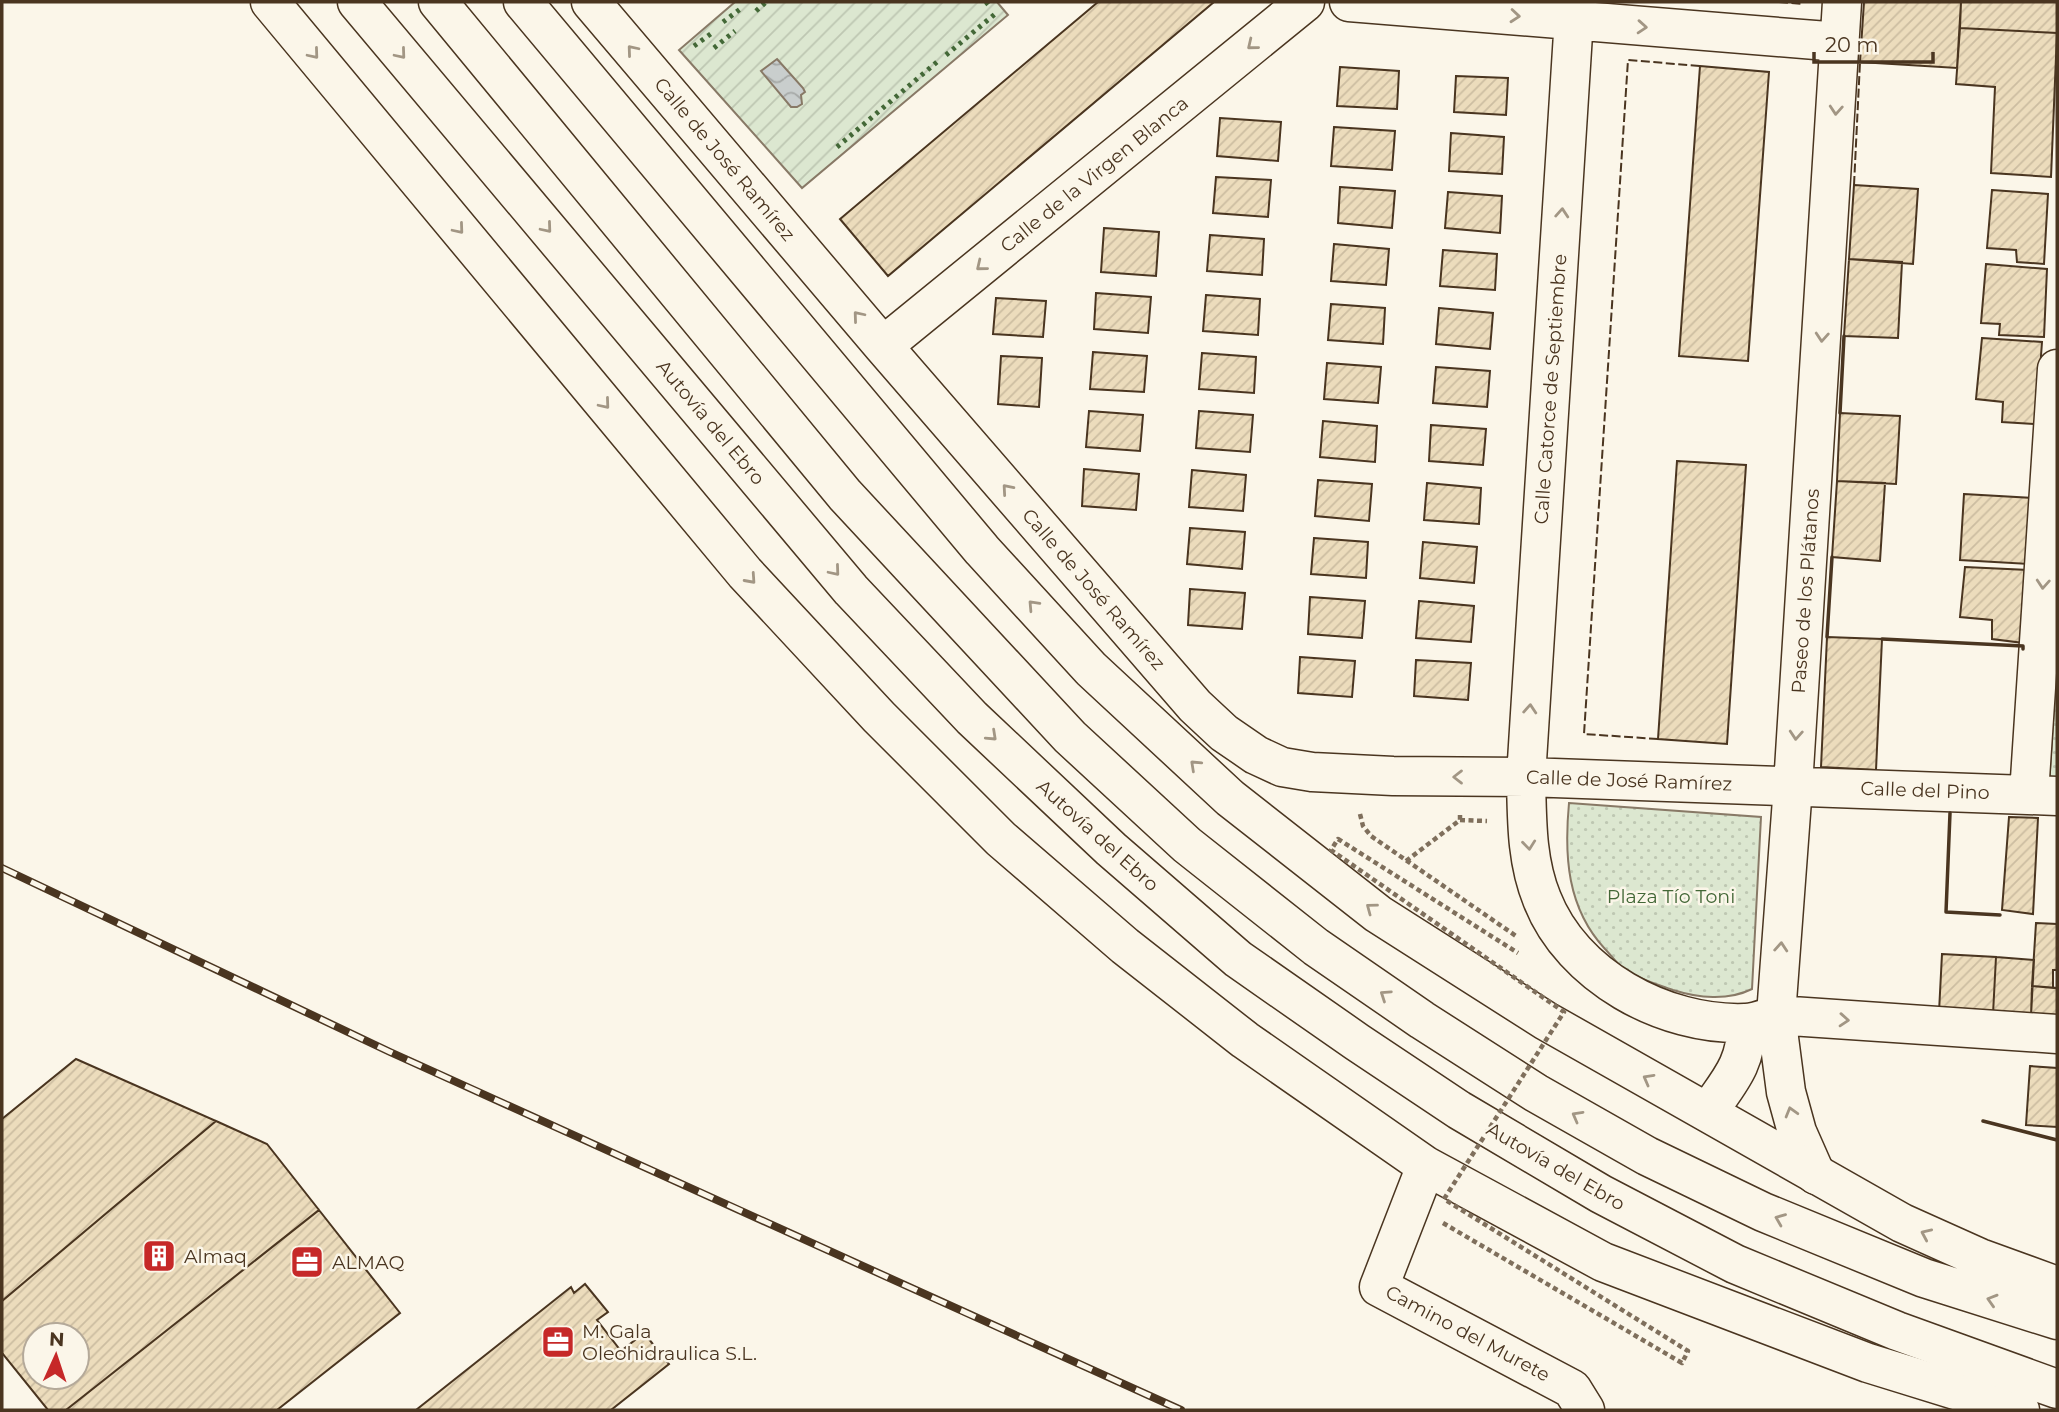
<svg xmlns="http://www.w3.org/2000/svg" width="2059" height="1412" font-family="Montserrat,sans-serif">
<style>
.grass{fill:url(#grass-dots);stroke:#887966;stroke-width:2}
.garden{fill:url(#garden-furrows);stroke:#887966;stroke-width:2}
.water{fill:url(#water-waves);stroke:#887966;stroke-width:2}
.building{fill:url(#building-hatch);stroke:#4a3520;stroke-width:2;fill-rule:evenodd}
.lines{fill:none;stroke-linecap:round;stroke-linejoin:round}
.minor-casing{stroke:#4a3520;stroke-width:41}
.highway-casing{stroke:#4a3520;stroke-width:41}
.path{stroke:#7f6f5c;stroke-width:4.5;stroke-dasharray:5 3.5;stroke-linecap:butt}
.minor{stroke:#fbf6e9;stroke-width:38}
.highway{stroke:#fbf6e9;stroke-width:38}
.rail-casing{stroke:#4a3520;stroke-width:8}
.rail{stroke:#fbf6e9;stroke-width:5;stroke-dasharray:16;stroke-linecap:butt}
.path-bridge{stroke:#7f6f5c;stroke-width:4.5;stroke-dasharray:5 3.5;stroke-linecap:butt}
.hedge{stroke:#436837;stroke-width:5;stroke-dasharray:3.5 5;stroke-linecap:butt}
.fence{stroke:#4a3520;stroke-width:2;stroke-dasharray:9 3.5;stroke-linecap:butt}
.wall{stroke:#4a3520;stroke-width:3.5}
.oneway{stroke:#a29684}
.labels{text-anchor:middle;stroke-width:5;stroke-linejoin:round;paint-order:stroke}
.street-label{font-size:19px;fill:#4a3520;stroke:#fbf6e9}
.park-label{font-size:19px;fill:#436837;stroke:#fbf6e9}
.poi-label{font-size:19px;fill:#4a3520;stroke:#fbf6e9;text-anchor:start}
</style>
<defs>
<pattern id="grass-dots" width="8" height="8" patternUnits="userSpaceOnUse" patternTransform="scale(1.75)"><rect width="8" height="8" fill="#dce7d0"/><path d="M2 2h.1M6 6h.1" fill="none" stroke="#bec7b2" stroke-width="1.8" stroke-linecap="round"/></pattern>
<pattern id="garden-furrows" width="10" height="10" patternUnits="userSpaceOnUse" patternTransform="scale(1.75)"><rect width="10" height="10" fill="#dce7d0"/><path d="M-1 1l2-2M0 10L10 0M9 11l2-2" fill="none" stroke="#bec7b2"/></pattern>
<pattern id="water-waves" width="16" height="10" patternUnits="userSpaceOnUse" patternTransform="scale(1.75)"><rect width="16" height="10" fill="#c9cecd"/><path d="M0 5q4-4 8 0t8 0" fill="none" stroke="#a5a8a6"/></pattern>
<pattern id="building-hatch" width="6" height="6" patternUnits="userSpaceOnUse" patternTransform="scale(1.75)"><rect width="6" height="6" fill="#ecdcbc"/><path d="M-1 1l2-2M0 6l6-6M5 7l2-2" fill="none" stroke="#ccbda1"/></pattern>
</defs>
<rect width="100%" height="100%" fill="#fbf6e9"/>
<path class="grass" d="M2057 661V785H2049Z
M1569 803 1761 817 1752 989C1728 1001 1698 998 1673 990 1657 984 1638 979 1624 969 1617 964 1611 955 1605 949 1567 908 1564 856 1569 803Z"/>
<path class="garden" d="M735 2H997L1008 15 802 188 679 50Z"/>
<path class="water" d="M777 59 803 88 805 92 801 95 802 104 797 107H791L761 71Z"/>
<path class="building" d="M1098 2H1214L888 276 840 219Z
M1864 2H1961L1957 68 1860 62Z
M1961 2H2057V33L1960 28Z
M1960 28 2057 33 2051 177 1991 173 1995 87 1956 84Z
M1700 66 1769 72 1748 361 1679 356Z
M1340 67 1399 71 1397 109 1337 106Z
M1456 76 1508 78 1506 115 1454 112Z
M1220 118 1281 122 1278 161 1217 156Z
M1334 127 1395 131 1392 170 1331 166Z
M1451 133 1504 137 1502 174 1449 171Z
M1216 177 1271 180 1268 217 1213 213Z
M1854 185 1918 189 1913 264 1849 259Z
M1340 187 1395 191 1392 228 1338 223Z
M1992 190 2048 194 2044 264 2017 262 2016 250 1987 248Z
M1448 192 1502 196 1500 233 1445 228Z
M1104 228 1159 232 1156 276 1101 272Z
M1210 235 1264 239 1262 275 1207 271Z
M1334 244 1389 249 1386 285 1331 281Z
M1443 250 1497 254 1495 290 1440 286Z
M1849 259 1902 262 1898 338 1844 336Z
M1986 264 2047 269 2044 337 1999 335 2000 324 1981 323Z
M1096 293 1151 297 1148 333 1094 329Z
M1206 295 1260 299 1258 335 1203 331Z
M996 298 1046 301 1043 337 993 334Z
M1331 304 1385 308 1383 344 1328 340Z
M1439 308 1493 313 1490 349 1436 344Z
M1982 338 2042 342 2036 424 2002 422 2003 402 1976 399Z
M1093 352 1147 356 1144 392 1090 389Z
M1202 353 1256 357 1254 393 1199 389Z
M1001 356 1042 358 1039 407 998 404Z
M1327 363 1381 367 1378 403 1324 399Z
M1436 367 1490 371 1487 407 1433 403Z
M1089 411 1143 415 1140 451 1086 447Z
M1199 411 1253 415 1250 452 1196 448Z
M1840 413 1900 416 1896 484 1837 481Z
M1323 421 1377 426 1375 462 1320 457Z
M1431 425 1486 429 1483 465 1429 461Z
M1677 461 1746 465 1727 744 1658 739Z
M1084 469 1139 474 1136 510 1082 506Z
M1192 470 1246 475 1243 511 1189 507Z
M1318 480 1372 484 1369 521 1315 516Z
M1837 481 1885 483 1880 561 1832 557Z
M1427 483 1481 488 1479 524 1424 520Z
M1964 494 2033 498 2029 564 1960 560Z
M1190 528 1245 532 1242 569 1187 564Z
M1314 538 1368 542 1366 578 1311 574Z
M1423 542 1477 547 1474 583 1420 578Z
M1965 567 2028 570 2024 643 1992 639V620L1960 617Z
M1190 589 1245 593 1242 629 1188 625Z
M1310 597 1365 601 1362 638 1308 634Z
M1419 601 1474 606 1471 642 1416 638Z
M1827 637 1882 639 1876 770 1821 767Z
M1300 657 1355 661 1352 697 1298 693Z
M1416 660 1471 663 1468 700 1414 696Z
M2009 817 2038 818 2033 914 2002 910Z
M2036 923 2057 924V970H2053V988L2032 986Z
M1942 954 1996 957 1993 1014 1939 1012Z
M1996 957 2034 960 2031 1016 1993 1014Z
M2032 986 2057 988V1022L2031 1016Z
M76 1059 216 1121 2 1301V1119Z
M2030 1066 2057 1068V1127L2026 1125Z
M216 1121 267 1144 319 1210 66 1410H48L2 1353V1301ZM35 1335H77V1377H35Z
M319 1210 400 1313 277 1410H66Z
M585 1284 608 1312 597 1320 621 1351 644 1333 669 1364 611 1410H416L571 1287 574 1293Z"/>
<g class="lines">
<defs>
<path id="minor" d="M270 2 745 573 879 717 1001 839 1125 946 1245 1040 1426 1166 1603 1262 1868 1363 2020 1410
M591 2 883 346 1195 706 1224 733 1256 755 1282 767 1312 772 1393 776 1526 777 2057 796
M1349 2 1840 42
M1575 2 1526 777C1527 818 1526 860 1542 899 1572 976 1664 1026 1745 1023 1755 1023 1766 1018 1776 1015L2057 1034
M883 346 1305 2
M2029 794 2057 369
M1708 1112C1730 1080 1746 1065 1747 1023
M1426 1166 1379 1287 1572 1389 1585 1410
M1816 1175 1797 1132 1786 1092 1776 1015 1793 786 1842 2"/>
<path id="highway" d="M357 2 851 590 972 718 1111 849 1238 959 1357 1042 1459 1110 1601 1194 1735 1264 1897 1331 2057 1389
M438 2 845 495 1070 737 1187 845 1316 947 1422 1020 1536 1093 1647 1156 1763 1212 1924 1278 2057 1320
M523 2 982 550 1091 669 1230 798 1378 914 1546 1021 1902 1223 1980 1258 2057 1286"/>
</defs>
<use href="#minor" class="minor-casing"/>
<use href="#highway" class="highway-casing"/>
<path class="path" d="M1360 814 1363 826 1371 836 1516 936
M1460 820 1487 821
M1406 861 1460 820V815"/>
<use href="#minor" class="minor"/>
<use href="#highway" class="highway"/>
<defs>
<path id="rail" d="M2 868 390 1052 1181 1410"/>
</defs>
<use href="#rail" class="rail-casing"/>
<use href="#rail" class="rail"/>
<path class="path-bridge" d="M1443 1223 1682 1363 1688 1351 1444 1199 1564 1012 1331 850 1338 839 1518 953"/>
<path class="hedge" d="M986 2 991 8
M756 11 766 2
M723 22 743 7
M694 46 712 33
M714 48 735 31
M946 55 995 14
M837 147 937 62"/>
<path class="fence" d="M1779 2 1803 4V2
M1854 185 1860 62
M1658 739 1584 734 1628 60 1700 66"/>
<path class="wall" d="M1840 413 1844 336
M1827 637 1832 557
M1882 639 2023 646V649
M1950 813 1946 912 2000 915
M1983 1121 2057 1140"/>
</g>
<defs><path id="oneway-chevron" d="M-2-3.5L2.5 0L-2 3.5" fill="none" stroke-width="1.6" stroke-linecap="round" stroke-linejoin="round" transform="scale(1.75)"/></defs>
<g class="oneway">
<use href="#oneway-chevron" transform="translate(1515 16) rotate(5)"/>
<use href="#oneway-chevron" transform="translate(1642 27) rotate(4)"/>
<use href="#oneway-chevron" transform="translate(1252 45) rotate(141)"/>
<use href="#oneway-chevron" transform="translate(632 50) rotate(-130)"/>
<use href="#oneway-chevron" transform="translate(314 54) rotate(50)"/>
<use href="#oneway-chevron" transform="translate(401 54) rotate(50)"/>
<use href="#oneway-chevron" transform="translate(1836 110) rotate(94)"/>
<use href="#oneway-chevron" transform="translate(1562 213) rotate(-86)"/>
<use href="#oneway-chevron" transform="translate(547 228) rotate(50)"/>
<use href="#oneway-chevron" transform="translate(459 229) rotate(50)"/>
<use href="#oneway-chevron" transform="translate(981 266) rotate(141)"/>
<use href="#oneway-chevron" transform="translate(858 316) rotate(-130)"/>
<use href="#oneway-chevron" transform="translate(1822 337) rotate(94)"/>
<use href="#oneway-chevron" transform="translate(605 404) rotate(50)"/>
<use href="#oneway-chevron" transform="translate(1007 489) rotate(-131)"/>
<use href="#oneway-chevron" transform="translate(835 571) rotate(50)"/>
<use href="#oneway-chevron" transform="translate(751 579) rotate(48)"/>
<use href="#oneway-chevron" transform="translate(2043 584) rotate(94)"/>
<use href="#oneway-chevron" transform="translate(1033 605) rotate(-133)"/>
<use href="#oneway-chevron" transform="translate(1530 709) rotate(-86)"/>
<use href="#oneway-chevron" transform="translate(1796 735) rotate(94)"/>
<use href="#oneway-chevron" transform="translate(992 736) rotate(43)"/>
<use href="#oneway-chevron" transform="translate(1195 765) rotate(-137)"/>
<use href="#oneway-chevron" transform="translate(1458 777) rotate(-180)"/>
<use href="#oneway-chevron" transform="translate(1529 845) rotate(84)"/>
<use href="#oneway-chevron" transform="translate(1371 908) rotate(-143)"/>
<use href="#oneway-chevron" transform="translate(1781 947) rotate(-86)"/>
<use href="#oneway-chevron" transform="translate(1385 995) rotate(-146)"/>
<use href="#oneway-chevron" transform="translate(1844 1020) rotate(4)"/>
<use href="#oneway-chevron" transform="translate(1648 1079) rotate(-151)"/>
<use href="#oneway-chevron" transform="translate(1791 1112) rotate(-106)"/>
<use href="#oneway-chevron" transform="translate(1577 1116) rotate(-151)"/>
<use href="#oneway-chevron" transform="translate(1780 1219) rotate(-158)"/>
<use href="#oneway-chevron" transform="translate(1926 1234) rotate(-156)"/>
<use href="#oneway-chevron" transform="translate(1992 1300) rotate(-163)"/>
</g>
<defs>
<symbol id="building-square" viewBox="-11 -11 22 22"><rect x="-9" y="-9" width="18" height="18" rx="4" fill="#c62828" stroke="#fbf6e9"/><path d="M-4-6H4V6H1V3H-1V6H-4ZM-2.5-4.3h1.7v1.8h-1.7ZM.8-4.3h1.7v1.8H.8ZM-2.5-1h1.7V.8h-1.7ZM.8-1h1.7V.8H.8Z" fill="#fff"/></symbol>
<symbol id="office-square" viewBox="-11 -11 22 22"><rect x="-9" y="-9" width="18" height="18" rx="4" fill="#c62828" stroke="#fbf6e9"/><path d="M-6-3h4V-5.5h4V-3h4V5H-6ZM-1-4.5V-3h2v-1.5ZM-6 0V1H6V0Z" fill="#fff"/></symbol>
</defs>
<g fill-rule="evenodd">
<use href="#building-square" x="140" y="1237" width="38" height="38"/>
<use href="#office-square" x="288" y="1243" width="38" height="38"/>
<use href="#office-square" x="539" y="1323" width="38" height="38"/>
</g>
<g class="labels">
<g class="street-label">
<text transform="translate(725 159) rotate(50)" y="7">Calle de José Ramírez</text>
<text transform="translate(1094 174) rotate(-39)" y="7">Calle de la Virgen Blanca</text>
<text transform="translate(1550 389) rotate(-86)" y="7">Calle Catorce de Septiembre</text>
<text transform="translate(711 422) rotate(50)" y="7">Autovía del Ebro</text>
<text transform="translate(1094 589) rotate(49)" y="7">Calle de José Ramírez</text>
<text transform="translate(1805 591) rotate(-86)" y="7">Paseo de los Plátanos</text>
<text transform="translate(1629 780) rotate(2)" y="7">Calle de José Ramírez</text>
<text transform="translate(1925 790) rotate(2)" y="7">Calle del Pino</text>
<text transform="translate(1098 835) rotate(42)" y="7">Autovía del Ebro</text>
<text transform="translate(1556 1166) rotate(30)" y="7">Autovía del Ebro</text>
<text transform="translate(1468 1333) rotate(28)" y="7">Camino del Murete</text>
</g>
<g class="park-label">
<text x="1671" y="903">Plaza Tío Toni</text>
</g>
<g class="poi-label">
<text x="184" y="1263">Almaq</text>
<text x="332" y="1269">ALMAQ</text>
<text x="582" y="1338">M. Gala<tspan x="582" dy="22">Oleohidraulica S.L.</tspan></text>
</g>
</g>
<rect width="2059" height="1412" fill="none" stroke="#4a3520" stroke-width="7"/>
<g transform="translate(56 1356) rotate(3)"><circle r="33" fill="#fbf6e9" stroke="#b4a999" stroke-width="2"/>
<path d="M0-5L12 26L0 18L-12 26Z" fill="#c62828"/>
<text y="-10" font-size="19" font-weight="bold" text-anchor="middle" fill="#4a3520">N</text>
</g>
<path d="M1814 52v10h119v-10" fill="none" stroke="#4a3520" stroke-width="3.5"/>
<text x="1825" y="52" font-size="21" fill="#4a3520" stroke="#fbf6e9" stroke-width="5" paint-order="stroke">20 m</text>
</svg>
